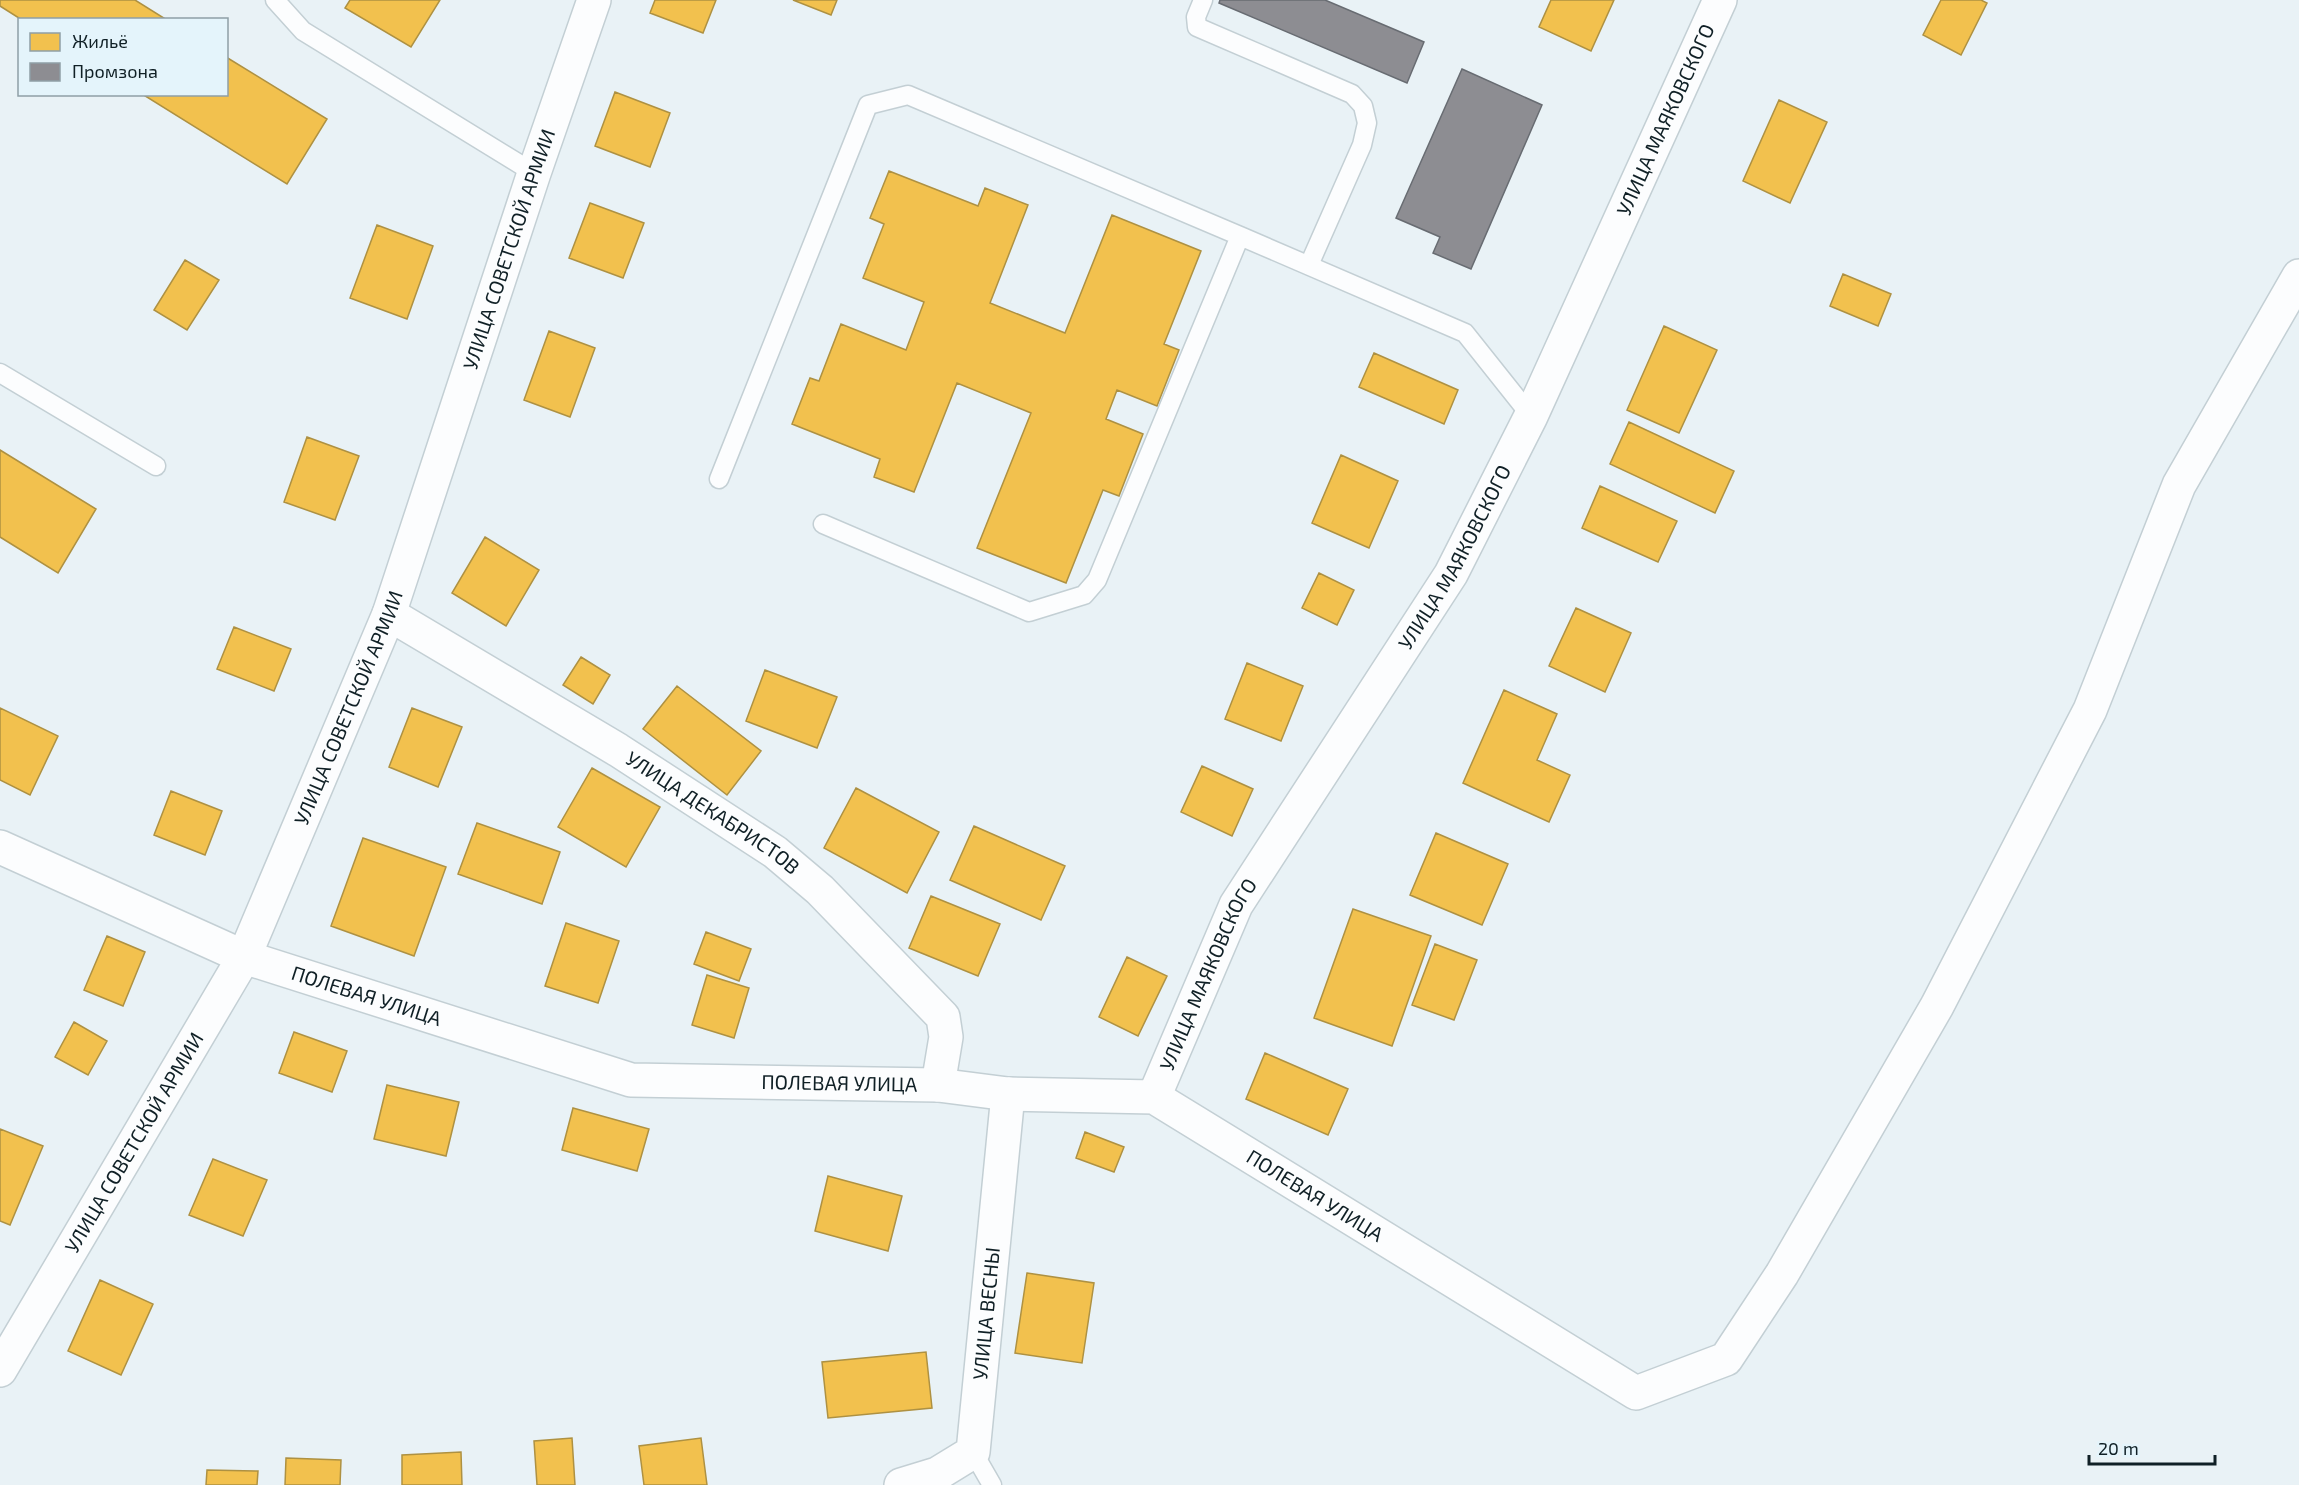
<svg xmlns="http://www.w3.org/2000/svg" width="2299" height="1485" font-family="'Exo 2',sans-serif">
<style>
.homes{fill:#f2c14e;stroke:#ae9142;stroke-width:1.5}
.industry{fill:#8d8d92;stroke:#686c72;stroke-width:1.5}
.lines{fill:none;stroke-linecap:round;stroke-linejoin:round}
.service-casing{stroke:#c3cfd4;stroke-width:21}
.minor-casing{stroke:#c3cfd4;stroke-width:36}
.service{stroke:#fcfdfe;stroke-width:18}
.minor{stroke:#fcfdfe;stroke-width:33}
.labels{text-anchor:middle;stroke-width:6;stroke-linejoin:round;paint-order:stroke}
.street-label{font-size:20px;fill:#102026;stroke:#e4f4fb}
</style>
<rect width="100%" height="100%" fill="#e9f2f6"/>
<path class="homes" d="M0 0H135L167 20H22L0 6Z
M350 0H440L411 47 345 8Z
M655 0H716L703 33 650 13Z
M793 0H837L831 15Z
M1551 0H1614L1591 51 1539 27Z
M1941 0H1981L1987 3 1961 55 1923 35Z
M226 57 327 119 287 184 142 94H226Z
M615 92 670 113 650 167 595 146Z
M1779 100 1827 122 1790 203 1743 181Z
M889 171 978 206 985 188 1028 205 990 303 1065 333 1112 215 1201 251 1164 344 1179 350 1157 406 1117 390 1106 419 1143 434 1119 496 1103 490 1066 583 977 548 1031 413 957 383 914 492 874 477 880 459 792 424 810 378 819 381 841 324 906 350 924 302 863 278 884 224 870 218Z
M590 203 644 223 623 278 569 258Z
M377 225 433 246 407 319 350 298Z
M185 260 219 280 187 330 154 310Z
M1843 274 1891 294 1878 326 1830 306Z
M1664 326 1717 350 1679 433 1627 410Z
M549 331 595 348 570 417 524 400Z
M1374 353 1458 390 1444 424 1359 387Z
M1629 422 1734 471 1715 513 1610 464Z
M307 437 359 456 335 520 284 502Z
M0 450 96 509 58 573 0 537Z
M1341 455 1398 481 1369 548 1312 523Z
M1600 486 1677 521 1658 562 1582 528Z
M485 537 539 570 506 626 452 593Z
M1319 573 1354 590 1337 625 1302 608Z
M1576 608 1631 633 1605 692 1549 666Z
M234 627 291 649 274 691 217 669Z
M581 657 610 675 593 704 563 685Z
M1247 663 1303 686 1281 741 1225 719Z
M765 670 837 697 817 748 746 721Z
M677 686 761 751 727 795 643 729Z
M1504 690 1557 714 1537 760 1570 775 1549 822 1463 783Z
M0 708 58 736 30 795 0 780Z
M412 708 462 727 438 787 389 767Z
M1202 766 1253 789 1232 836 1181 812Z
M592 768 660 807 626 867 558 827Z
M856 788 939 832 907 893 824 848Z
M171 791 222 811 205 855 154 835Z
M477 823 560 852 542 904 458 874Z
M974 826 1065 866 1041 920 950 880Z
M1436 833 1508 864 1482 925 1410 895Z
M363 838 446 867 414 956 331 926Z
M931 896 1000 924 978 976 909 948Z
M1353 909 1431 936 1392 1046 1314 1018Z
M566 923 619 941 598 1003 545 986Z
M706 932 751 949 739 981 694 964Z
M107 936 145 952 123 1006 84 990Z
M1435 944 1477 960 1454 1020 1412 1005Z
M1127 957 1167 976 1138 1036 1099 1017Z
M707 975 749 988 734 1038 692 1025Z
M74 1022 107 1041 88 1075 55 1057Z
M294 1032 347 1051 332 1092 279 1073Z
M1265 1053 1348 1089 1328 1135 1246 1099Z
M387 1085 459 1102 446 1156 374 1139Z
M573 1108 649 1129 637 1171 562 1150Z
M0 1129 43 1146 10 1225 0 1221Z
M1085 1132 1124 1147 1114 1172 1076 1158Z
M213 1159 267 1180 243 1236 189 1215Z
M828 1176 902 1196 888 1251 815 1231Z
M1027 1273 1094 1283 1082 1363 1015 1353Z
M100 1280 153 1304 121 1375 68 1351Z
M926 1352 932 1408 828 1418 822 1362Z
M572 1438 575 1485H537L534 1441Z
M701 1438 707 1485H644L639 1446Z
M461 1452 462 1485H402V1455Z
M286 1458 341 1460 340 1485H285Z
M207 1470 258 1471 257 1485H206Z"/>
<path class="industry" d="M1220 0H1325L1424 42 1407 83 1219 3Z
M1462 69 1542 105 1471 269 1433 253 1440 237 1396 218Z"/>
<g class="lines">
<defs>
<path id="service" d="M275 0 303 31 534 173
M1203 0 1196 17 1197 27 1352 94 1363 106 1367 123 1362 145 1309 265
M0 373 156 466
M719 479 868 105 908 95 1240 236
M823 524 1029 612 1084 595 1097 580 1240 236 1465 333 1531 416
M973 1452 992 1485"/>
<g id="minor">
<path id="s1" d="M389 614 618 750 775 852 820 890 943 1017 946 1037 938 1085"/>
<path id="s2" d="M0 847 244 957 631 1080 938 1085 1008 1094 1154 1097 1636 1393 1726 1359 1782 1274 1937 1006 2090 710 2179 485 2299 276"/>
<path id="s3" d="M1154 1097 1236 905 1451 574 1531 416 1720 0"/>
<path id="s4" d="M0 1370 244 957 389 614 534 173 594 0"/>
<path id="s5" d="M901 1485 937 1474 973 1452 1008 1094"/>
</g>
</defs>
<use href="#service" class="service-casing"/>
<use href="#minor" class="minor-casing"/>
<use href="#service" class="service"/>
<use href="#minor" class="minor"/>
</g>
<g class="labels">
<g class="street-label">
<text dy="7" stroke="none"><textPath href="#s3" startOffset="1106">УЛИЦА МАЯКОВСКОГО</textPath></text>
<text dy="7" stroke="none"><textPath href="#s4" startOffset="1236">УЛИЦА СОВЕТСКОЙ АРМИИ</textPath></text>
<text dy="7" stroke="none"><textPath href="#s3" startOffset="620">УЛИЦА МАЯКОВСКОГО</textPath></text>
<text dy="7" stroke="none"><textPath href="#s4" startOffset="750">УЛИЦА СОВЕТСКОЙ АРМИИ</textPath></text>
<text dy="7" stroke="none"><textPath href="#s1" startOffset="380">УЛИЦА ДЕКАБРИСТОВ</textPath></text>
<text dy="7" stroke="none"><textPath href="#s3" startOffset="134">УЛИЦА МАЯКОВСКОГО</textPath></text>
<text dy="7" stroke="none"><textPath href="#s2" startOffset="396">ПОЛЕВАЯ УЛИЦА</textPath></text>
<text dy="7" stroke="none"><textPath href="#s2" startOffset="882">ПОЛЕВАЯ УЛИЦА</textPath></text>
<text dy="7" stroke="none"><textPath href="#s4" startOffset="264">УЛИЦА СОВЕТСКОЙ АРМИИ</textPath></text>
<text dy="7" stroke="none"><textPath href="#s2" startOffset="1386">ПОЛЕВАЯ УЛИЦА</textPath></text>
<text dy="7" stroke="none"><textPath href="#s5" startOffset="219">УЛИЦА ВЕСНЫ</textPath></text>
</g>
</g>
<rect x="18" y="18" width="210" height="78" fill="#e4f4fb" stroke="#8f9fa6" stroke-width="1.5"/>
<rect x="30" y="33" width="30" height="18" fill="#f2c14e" stroke="#8f9fa6" stroke-width="1.5"/>
<text x="72" y="48" font-size="18" fill="#102026">Жильё</text>
<rect x="30" y="63" width="30" height="18" fill="#8d8d92" stroke="#8f9fa6" stroke-width="1.5"/>
<text x="72" y="78" font-size="18" fill="#102026">Промзона</text>
<path d="M2089 1455v9h126v-9" fill="none" stroke="#102026" stroke-width="3"/>
<text x="2098" y="1455" font-size="18" fill="#102026" stroke="#e4f4fb" stroke-width="4.5" paint-order="stroke">20 m</text>
</svg>
